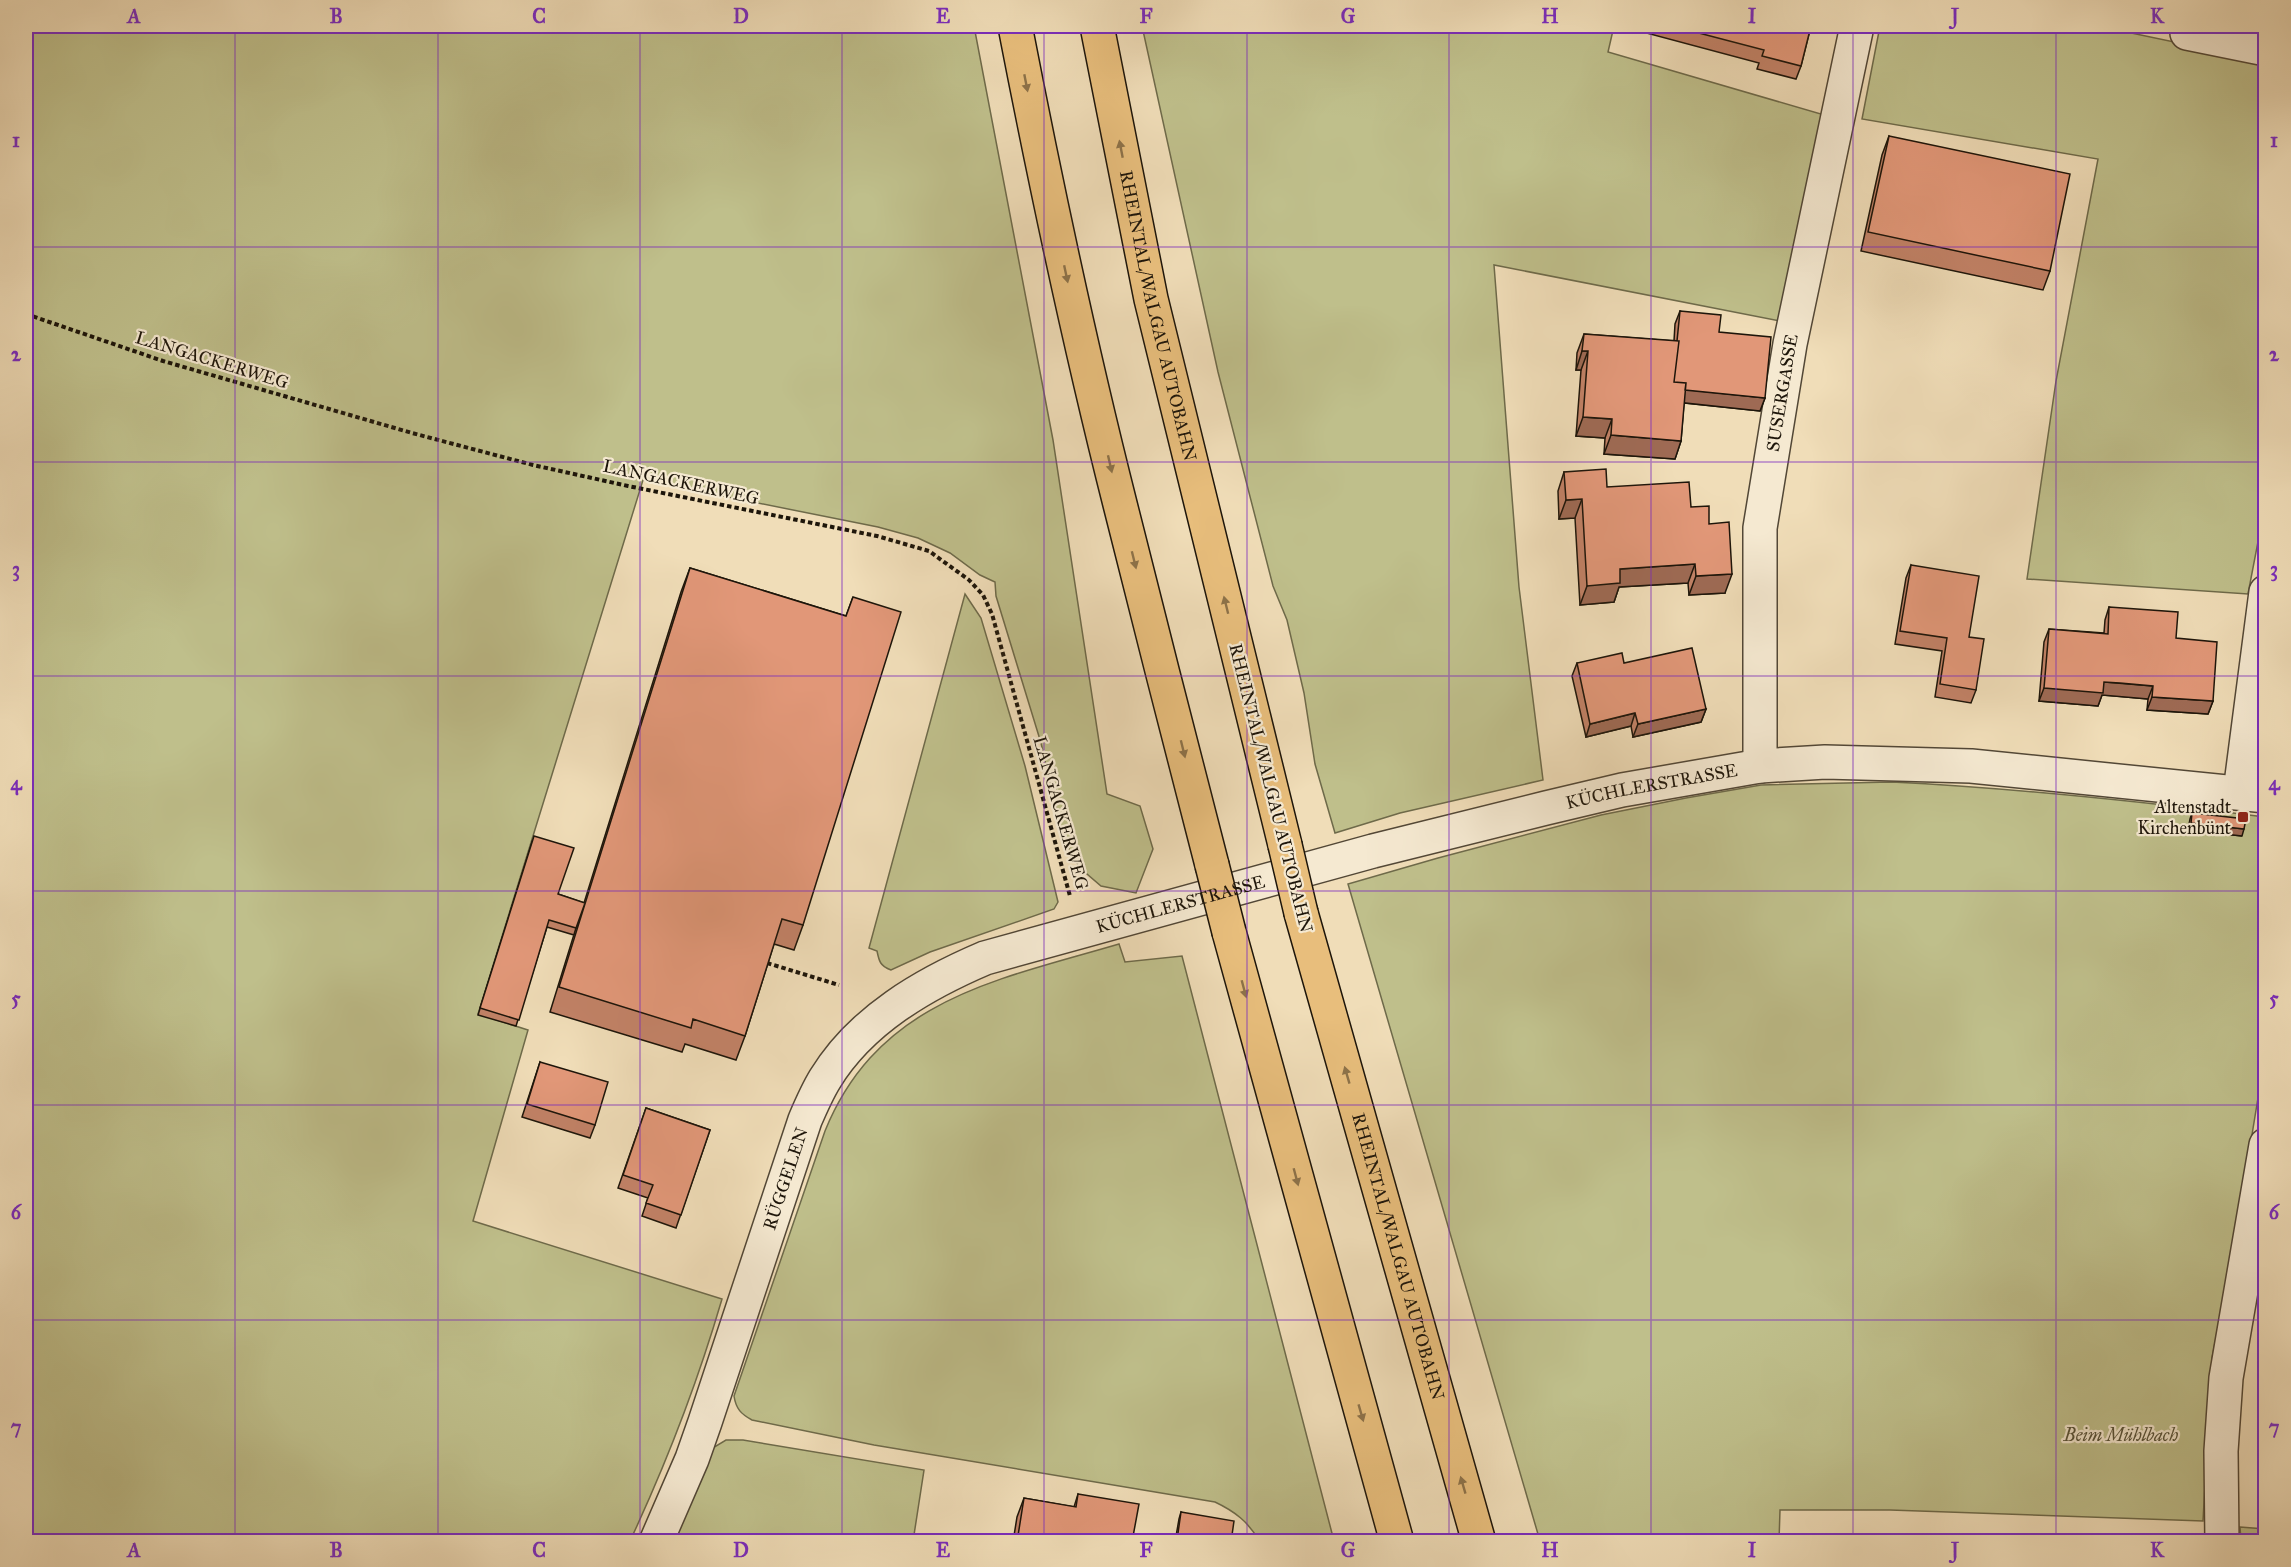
<svg xmlns="http://www.w3.org/2000/svg" width="2291" height="1567" font-family="'IM FELL Great Primer',serif">
<style>
.green{fill:#bfbf8b;stroke:#6e6a4a;stroke-width:1.5}
.lines{fill:none;stroke-linecap:round;stroke-linejoin:round}
.minor-casing{stroke:#524736;stroke-width:36}
.motorway-casing{stroke:#1d150a;stroke-width:36}
.path{stroke:#1d150a;stroke-width:4;stroke-dasharray:4.5 3;stroke-linecap:butt}
.minor{stroke:#f5e9d1;stroke-width:33}
.motorway{stroke:#e8be7c;stroke-width:33}
.motorway-bridge-casing{stroke:#1d150a;stroke-width:36;stroke-linecap:butt}
.motorway-bridge{stroke:#e8be7c;stroke-width:33}
.wall{fill:#c28267;stroke:#1d150a;stroke-width:1.5}
.shaded-wall{fill:#9e6a54;stroke:#1d150a;stroke-width:1.5}
.building{fill:#e19778;stroke:#1d150a;stroke-width:1.5}
.oneway{fill:#8d7249}
.grid{fill:none;stroke:#7b2cbf;stroke-width:1.5;stroke-opacity:0.55}
.poi-dot{fill:#8f2418;stroke:#f5e9d1;stroke-width:2}
.labels{text-anchor:middle;stroke-width:4.5;stroke-linejoin:round;paint-order:stroke}
.street-label{font-size:18px;fill:#1d150a;stroke:#f5e9d1}
.poi-label{font-size:18px;fill:#1d150a;stroke:#f5e9d1;text-anchor:end}
.park-label{font-size:18px;font-style:italic;fill:#565037;stroke:#f5e9d1}
.neatline{fill:none;stroke:#7b2cbf;stroke-width:2}
.grid-label{font-size:20px;text-anchor:middle;font-weight:bold;fill:#7b2cbf}
</style>
<rect width="100%" height="100%" fill="#f0ddb8"/>
<filter id="stains"><feTurbulence type="fractalNoise" baseFrequency=".00333" numOctaves="4"/><feColorMatrix values="0 0 0 0 .2 0 0 0 0 .09 0 0 0 0 .02 0 0 0 .5 -.17"/></filter>
<radialGradient id="worn" r=".72"><stop offset=".6" stop-color="#630" stop-opacity="0"/><stop offset="1" stop-color="#630" stop-opacity=".3"/></radialGradient>
<path class="green" d="M26 26H974L1053 440 1107 794 1140 806 1153 849 1136 893 1101 886 1080 868 1063 838 1041 743 996 596 995 582 980 575 950 553 918 538 878 527 643 480 478 1014 528 1030 473 1221 722 1299C698 1381 666 1464 630 1541L26 1542Z
M1142 26H1614L1608 52 1838 119 1795 324 1494 265 1519 587 1543 780 1400 813 1335 833 1315 764 1304 693 1287 620 1273 586 1218 372Z
M1880 26H2098L2265 61 2266 500 2248 594 2027 579 2056 381 2098 159 1862 119Z
M965 594 981 618 1025 766 1058 902 1054 909 930 952 891 970C880 966 879 961 877 951L869 948Z
M1892 782C2014 788 2136 801 2257 816L2265 821V1055L2233 1251 2212 1358 2203 1521 1890 1510H1780L1779 1541H1540L1348 884 1438 858 1601 815 1686 798 1761 785Z
M1119 944 1125 962 1182 956 1334 1541H1259C1249 1522 1234 1511 1215 1502L874 1445 752 1420C741 1414 736 1409 734 1396L825 1131C879 999 997 980 1119 944Z
M726 1440H743L924 1470 914 1535 947 1541 674 1542 711 1449Z
M2240 1527 2265 1529V1541H2241Z"/>
<g class="lines">
<defs>
<g id="minor">
<path d="M2187 33 2266 49"/>
<path id="s1" d="M1760 766V528L1790 344 1857 26"/>
<path d="M2240 792 2266 592"/>
<path id="s2" d="M656 1542 692 1459 705 1422 805 1120C811 1106 817 1092 825 1079 861 1020 924 984 985 958L1373 851 1546 808 1622 790 1760 766 1825 762 1971 766 2266 796"/>
<path d="M2222 1542 2221 1451 2226 1378 2266 1145"/>
</g>
<g id="motorway">
<path d="M1015 26C1046 186 1080 346 1120 504 1150 625 1181 744 1212 865"/>
<path id="s3" d="M1097 26 1151 299 1285 845"/>
<path id="s4" d="M1301 913 1479 1542"/>
<path d="M1229 932 1397 1542"/>
</g>
</defs>
<use href="#minor" class="minor-casing"/>
<use href="#motorway" class="motorway-casing"/>
<path class="path" d="M26 314 163 361 412 433 533 465 628 486 877 536 929 551 969 580 983 595 992 614 1070 896
M767 963 839 985"/>
<use href="#minor" class="minor"/>
<use href="#motorway" class="motorway"/>
<defs>
<path id="motorway-bridge" d="M1285 845 1301 913
M1212 865 1229 932"/>
</defs>
<use href="#motorway-bridge" class="motorway-bridge-casing"/>
<use href="#motorway-bridge" class="motorway-bridge"/>
</g>
<path class="wall" d="M1640 26H1811L1801 66 1796 79 1757 69 1759 63 1639 31Z
M1889 136 2050 271 2043 290 1861 251 1882 155Z
M1680 311 1719 332 1765 398 1760 411 1684 403 1681 441 1675 459 1604 454 1605 438 1576 436 1581 370H1576L1577 353 1584 334 1674 341 1675 324Z
M1564 472 1607 487 1691 507 1709 524 1725 593 1689 595 1688 583 1619 587 1614 602 1580 605 1575 518 1559 519 1558 491Z
M1911 565 1969 637 1976 690 1971 703 1935 697 1942 651 1895 644 1906 578Z
M690 568 846 616 853 597 803 925 794 950 774 944 745 1036 736 1060 685 1044 682 1052 550 1012 576 928 574 935 547 927 516 1026 478 1015 532 842 558 894 584 903 681 592Z
M2109 607 2176 638 2213 701 2208 714 2147 710 2148 699 2115 696 2102 695 2098 706 2039 701 2044 642 2049 629 2104 633 2105 620Z
M1577 663H1624L1706 709 1701 722 1633 737 1631 726 1586 737 1572 676Z
M2192 813 2242 836 2188 830 2190 819Z
M540 1062 595 1125 590 1138 522 1117Z
M646 1108 710 1130 676 1228 642 1216 648 1198 618 1188Z
M1078 1494 1132 1542H1013L1017 1517 1024 1498 1074 1507Z
M1181 1512 1231 1542H1175L1179 1519Z"/>
<path class="shaded-wall" d="M1582 351H1588L1581 370H1576Z
M1672 388 1765 398 1760 411 1667 401Z
M1583 417 1612 419 1605 438 1576 436Z
M1611 435 1681 441 1675 459 1604 454Z
M1582 499 1575 518 1559 519 1566 500Z
M1695 564 1688 583 1619 587 1614 602 1580 605 1587 586 1620 569Z
M1732 574 1725 593 1689 595 1696 576Z
M2104 682 2153 686 2148 699 2102 695 2098 706 2039 701 2044 688Z
M2152 697 2213 701 2208 714 2147 710Z
M1706 709 1701 722 1633 737 1638 724Z
M1635 713 1631 726 1586 737 1590 724Z
M2191 823 2244 829 2242 836 2188 830Z"/>
<path class="building" d="M1672 26H1811L1801 66 1762 56 1764 50Z
M1889 136 2070 174 2050 271 1868 232Z
M1680 311 1721 315 1719 332 1771 337 1765 398 1685 390 1686 383 1674 382 1679 341H1677Z
M1584 334 1679 341 1674 382 1686 383 1681 441 1611 435 1612 419 1583 417 1588 351H1582Z
M1606 469 1607 487 1689 482 1691 507 1709 506V524L1729 522 1732 574 1696 576 1695 564 1620 569V583L1587 586 1582 499 1566 500 1564 472Z
M1911 565 1979 576 1969 637 1984 639 1976 690 1940 684 1947 638 1900 631Z
M690 568 846 616 853 597 901 612 803 925 782 919 745 1036 693 1019 691 1028 559 987Z
M2109 607 2178 612 2176 638 2217 642 2213 701 2152 697 2153 686 2120 683 2104 682 2103 693 2044 688 2049 629 2108 634Z
M1692 648 1706 709 1638 724 1635 713 1590 724 1577 663 1622 653 1624 663Z
M2192 813 2246 819 2244 829 2191 823Z
M534 836 574 848 558 894 585 903 576 928 549 920 519 1020 480 1008Z
M540 1062 608 1082 595 1125 527 1104Z
M646 1108 710 1130 681 1215 646 1203 653 1185 623 1175Z
M1078 1494 1139 1504 1132 1542H1017L1024 1498 1076 1507Z
M1181 1512 1234 1521 1231 1542H1185L1177 1540Z
M2166 1537H2185V1542H2166Z"/>
<defs><path id="oneway-solid" d="M-6-.8H1V-3.2L6.5 0L1 3.2V.8H-6Z" transform="scale(1.5)"/></defs>
<g class="oneway">
<use href="#oneway-solid" transform="translate(1026 83) rotate(79)"/>
<use href="#oneway-solid" transform="translate(1121 149) rotate(-101)"/>
<use href="#oneway-solid" transform="translate(1066 274) rotate(78)"/>
<use href="#oneway-solid" transform="translate(1110 464) rotate(77)"/>
<use href="#oneway-solid" transform="translate(1134 560) rotate(76)"/>
<use href="#oneway-solid" transform="translate(1226 605) rotate(-104)"/>
<use href="#oneway-solid" transform="translate(1183 749) rotate(76)"/>
<use href="#oneway-solid" transform="translate(1244 989) rotate(75)"/>
<use href="#oneway-solid" transform="translate(1347 1075) rotate(-106)"/>
<use href="#oneway-solid" transform="translate(1296 1177) rotate(75)"/>
<use href="#oneway-solid" transform="translate(1361 1413) rotate(74)"/>
<use href="#oneway-solid" transform="translate(1463 1485) rotate(-106)"/>
</g>
<path class="grid" d="M235 26V1542M438 26V1542M640 26V1542M842 26V1542M1044 26V1542M1247 26V1542M1449 26V1542M1651 26V1542M1853 26V1542M2056 26V1542M26 247H2266M26 462H2266M26 676H2266M26 891H2266M26 1105H2266M26 1320H2266"/>
<rect class="poi-dot" x="2237" y="811" width="12" height="12" rx="3"/>
<g class="labels">
<g class="street-label">
<text dy="6" stroke="none"><textPath href="#s3" startOffset="296">RHEINTAL/WALGAU AUTOBAHN</textPath></text>
<text transform="translate(212 360) rotate(17)" y="6">LANGACKERWEG</text>
<text dy="6" stroke="none"><textPath href="#s1" startOffset="375">SUSERGASSE</textPath></text>
<text transform="translate(681 482) rotate(12)" y="6">LANGACKERWEG</text>
<text dy="6" stroke="none"><textPath href="#s2" startOffset="1386">KÜCHLERSTRASSE</textPath></text>
<text transform="translate(1271 788) rotate(76)" y="6">RHEINTAL/WALGAU AUTOBAHN</text>
<text transform="translate(1061 813) rotate(74)" y="6">LANGACKERWEG</text>
<text dy="6" stroke="none"><textPath href="#s2" startOffset="900">KÜCHLERSTRASSE</textPath></text>
<text dy="6" stroke="none"><textPath href="#s2" startOffset="386">RÜGGELEN</textPath></text>
<text dy="6" stroke="none"><textPath href="#s4" startOffset="357">RHEINTAL/WALGAU AUTOBAHN</textPath></text>
</g>
<g class="poi-label">
<text x="2231" y="813">Altenstadt<tspan x="2231" dy="21">Kirchenbünt</tspan></text>
</g>
<g class="park-label">
<text x="2121" y="1441">Beim Mühlbach</text>
</g>
</g>
<rect width="2291" height="1567" fill="none" stroke="#f0ddb8" stroke-width="66"/>
<rect x="33" y="33" width="2225" height="1501" class="neatline"/>
<g class="grid-label">
<text x="134" y="23">A</text>
<text x="336" y="23">B</text>
<text x="539" y="23">C</text>
<text x="741" y="23">D</text>
<text x="943" y="23">E</text>
<text x="1146" y="23">F</text>
<text x="1348" y="23">G</text>
<text x="1550" y="23">H</text>
<text x="1752" y="23">I</text>
<text x="1955" y="23">J</text>
<text x="2157" y="23">K</text>
<text x="16" y="147">1</text>
<text x="2274" y="147">1</text>
<text x="16" y="361">2</text>
<text x="2274" y="361">2</text>
<text x="16" y="576">3</text>
<text x="2274" y="576">3</text>
<text x="16" y="790">4</text>
<text x="2274" y="790">4</text>
<text x="16" y="1005">5</text>
<text x="2274" y="1005">5</text>
<text x="16" y="1219">6</text>
<text x="2274" y="1219">6</text>
<text x="16" y="1434">7</text>
<text x="2274" y="1434">7</text>
<text x="134" y="1557">A</text>
<text x="336" y="1557">B</text>
<text x="539" y="1557">C</text>
<text x="741" y="1557">D</text>
<text x="943" y="1557">E</text>
<text x="1146" y="1557">F</text>
<text x="1348" y="1557">G</text>
<text x="1550" y="1557">H</text>
<text x="1752" y="1557">I</text>
<text x="1955" y="1557">J</text>
<text x="2157" y="1557">K</text>
</g>
<rect width="100%" height="100%" filter="url(#stains)"/>
<rect width="100%" height="100%" fill="url(#worn)"/>
</svg>
